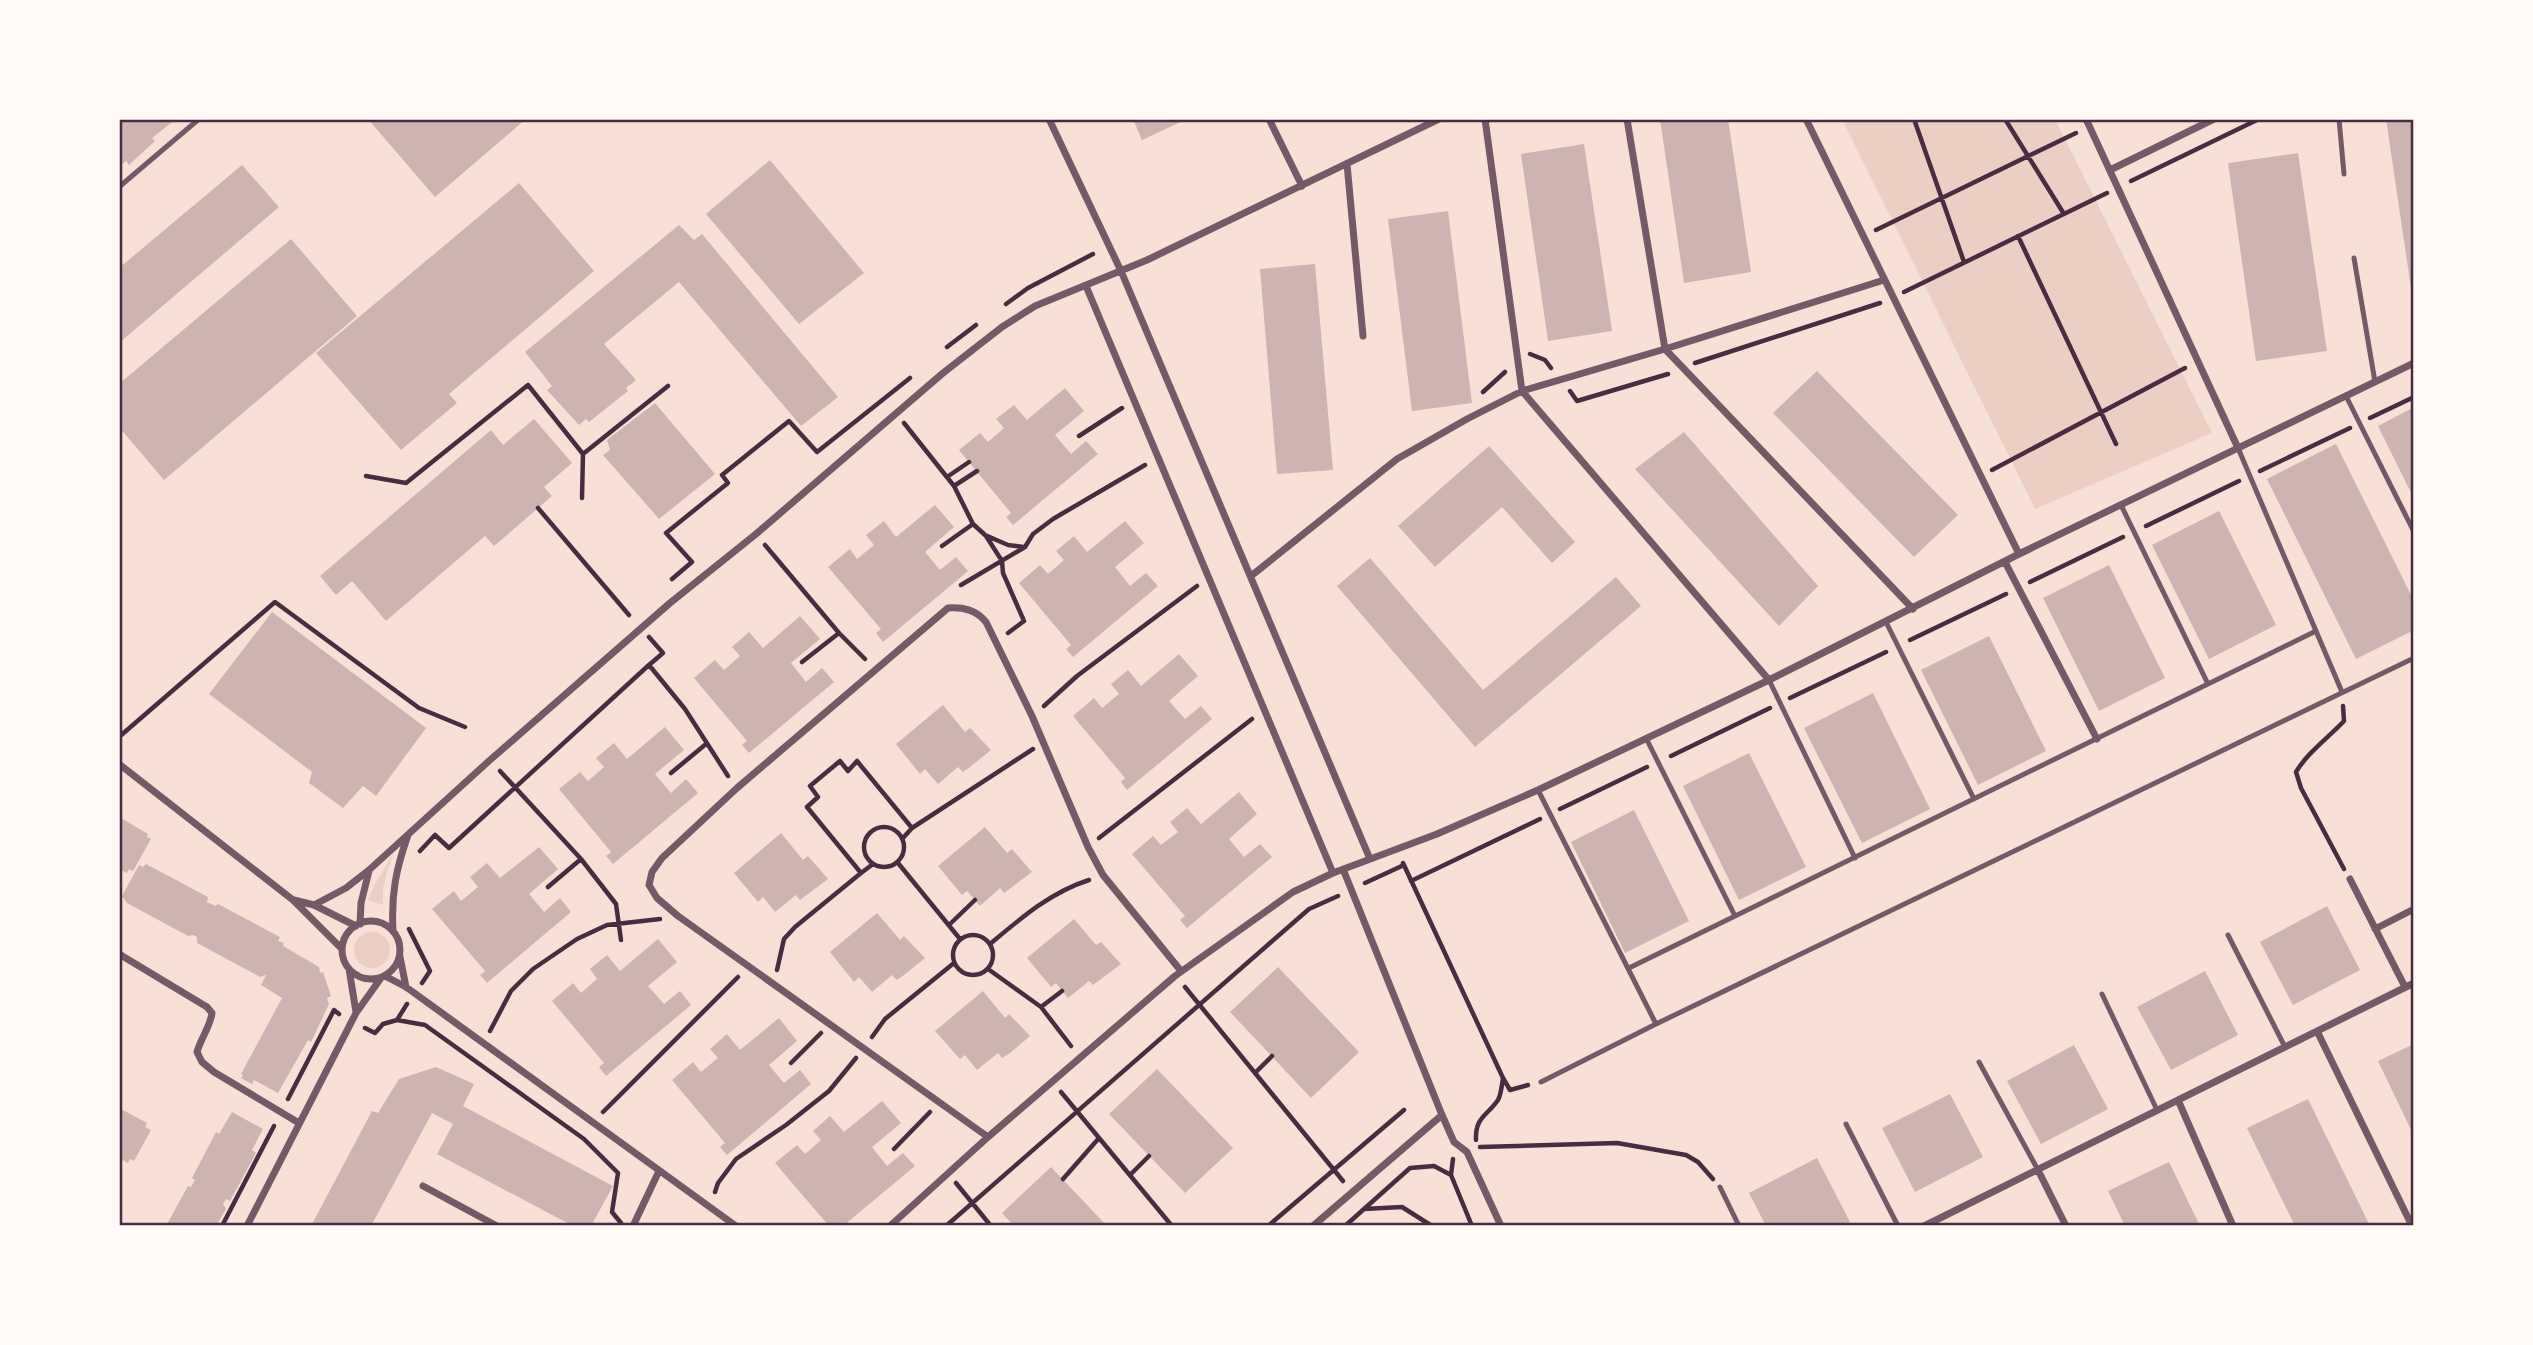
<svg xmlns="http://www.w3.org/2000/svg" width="2533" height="1345" font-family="'PT Serif',serif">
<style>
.green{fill:#ebcfc5}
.building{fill:#ccb4b1}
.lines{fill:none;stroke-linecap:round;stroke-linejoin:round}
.path{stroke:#4a2c40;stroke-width:4.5}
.service{stroke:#755966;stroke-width:5}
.minor{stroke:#755966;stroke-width:7}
.neatline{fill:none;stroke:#4a2c40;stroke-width:2.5}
</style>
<rect width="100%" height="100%" fill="#f7e1d7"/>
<path class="green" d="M1842 119H2055L2212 433 2035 509Z
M394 852C387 870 382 886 383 905L368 900 375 884Z
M354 950a18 18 0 1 1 36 0a18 18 0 1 1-36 0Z"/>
<path class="building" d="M119 119H173L171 123 152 138 155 141 129 165 126 161 119 167Z
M368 119H526L435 197Z
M1133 119H1187L1142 140Z
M1660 119H1728L1751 272 1684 283Z
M2386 119H2414V287L2411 288Z
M1584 144 1612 331 1548 341 1521 154Z
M2298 153 2327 351 2256 361 2228 163Z
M770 160 864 273 799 324 706 214Z
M242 165 279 207 119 343V268Z
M519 183 594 271 449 394 457 403 401 450 316 353Z
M1448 211 1472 403 1412 411 1388 219Z
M679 225 694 240 702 234 838 397 801 426 679 282 604 344 636 380 626 388 628 391 589 422 586 419 579 425 547 390 552 386 525 352Z
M291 239 357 316 164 480 119 427V384Z
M1315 264 1333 470 1277 474 1260 269Z
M1817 371 1958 515 1914 557 1773 413Z
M1065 388 1084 411 1055 435 1071 454 1086 441 1098 454 1013 525 1006 517 1011 513 959 450 980 433 988 442 1004 428 996 419 1014 405 1027 420Z
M655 403 715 474 659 519 603 455 610 450 607 440Z
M2414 407V499L2378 426Z
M534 419 572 463 544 487 552 496 494 546 485 536 386 621 352 581 336 595 320 576 491 430 503 445Z
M1684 432 1818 586 1779 626 1635 469Z
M2336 444 2414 601V630L2356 659 2267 479Z
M1489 446 1575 542 1552 563 1502 507 1435 567 1398 526Z
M935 505 954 527 925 552 940 570 956 557 968 571 883 642 876 633 881 629 828 567 850 549 857 559 874 545 866 535 884 521 896 537Z
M2219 511 2276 625 2209 659 2152 545Z
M1125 521 1144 543 1115 567 1130 586 1146 573 1158 586 1073 657 1066 649 1071 645 1019 583 1040 565 1048 574 1064 560 1056 551 1074 536 1087 552Z
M1370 558 1483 690 1616 577 1641 606 1475 747 1337 586Z
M2109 565 2165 678 2099 711 2043 598Z
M272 612 426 728 376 796 363 786 343 808 309 783 312 772 209 694Z
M800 616 820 639 791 663 806 682 822 668 834 682 749 753 742 745 747 741 694 678 715 660 724 670 740 656 732 647 749 632 763 648Z
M1989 636 2046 751 1978 785 1921 670Z
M1179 654 1198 676 1169 701 1185 719 1201 706 1212 719 1127 790 1121 782 1125 778 1073 716 1094 698 1102 708 1119 694 1111 684 1128 670 1141 686Z
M1873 693 1930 809 1862 843 1804 728Z
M943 705 965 732 970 728 991 750 970 767 963 772 958 767 938 784 925 769 920 774 896 744Z
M665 727 684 750 655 774 671 793 686 779 698 793 613 864 606 856 611 852 559 789 580 772 588 781 604 767 596 758 614 743 627 759Z
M1749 753 1806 867 1739 900 1683 786Z
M1239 792 1257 814 1229 839 1244 857 1260 844 1272 857 1187 928 1180 920 1185 916 1132 854 1153 836 1161 845 1178 832 1170 822 1187 808 1201 824Z
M1634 810 1689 921 1625 953 1571 842Z
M119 817 148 834 147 837 151 839 133 871 129 869 127 873 119 869Z
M985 827 1007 853 1012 849 1032 872 1004 893 1000 888 980 906 967 891 962 895 938 866Z
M781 833 803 860 808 856 828 879 800 900 796 895 775 912 763 897 758 902 734 873Z
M539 847 558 869 529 894 544 912 560 898 571 912 487 983 480 975 485 971 432 909 454 891 461 901 478 887 470 877 487 863 500 878Z
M146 864 208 897 207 902 215 906 218 904 280 937 278 941 284 943 283 946 319 967 320 973 323 972 331 996 327 998 329 1004 311 1042 308 1040 278 1093 254 1080 252 1084 241 1078 243 1075 241 1074 282 998 261 985 266 975 260 977 197 943V937L193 935 188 936 127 903 122 896 139 865 143 867Z
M2327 906 2360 970 2293 1005 2260 942Z
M877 913 900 940 904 936 925 958 904 975 897 980 892 975 872 992 859 977 854 982 830 952Z
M1074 919 1096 945 1101 942 1121 964 1093 985 1089 981 1068 998 1056 983 1051 987 1027 958Z
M658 939 677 962 648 986 664 1004 680 991 691 1005 606 1076 599 1067 604 1063 552 1001 573 983 581 993 597 979 590 969 607 955 620 971Z
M1278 967 1359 1052 1311 1098 1230 1012Z
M2205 971 2238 1035 2171 1070 2137 1007Z
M983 991 1005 1018 1009 1014 1030 1036 1010 1053 1002 1058 998 1053 977 1070 965 1055 960 1059 935 1031Z
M779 1018 797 1041 769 1065 784 1083 800 1070 811 1084 727 1155 720 1147 725 1143 672 1080 693 1062 701 1072 718 1058 710 1049 727 1034 740 1050Z
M2414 1044V1136L2378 1061Z
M2074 1045 2108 1109 2041 1144 2007 1081Z
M436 1067 474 1084 463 1106 613 1186 591 1226H573L437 1154 453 1124 432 1113 371 1226H311L372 1111 378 1113 399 1079Z
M1157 1069 1233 1148 1185 1193 1109 1114Z
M1950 1094 1983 1157 1915 1192 1882 1128Z
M2308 1099 2370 1226H2295L2247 1128Z
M882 1101 901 1123 872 1147 887 1166 903 1153 915 1166 843 1226H829L775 1163 797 1145 805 1154 821 1140 813 1131 830 1116 844 1132Z
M119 1108 147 1123 145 1127 151 1130 134 1161 130 1159 128 1163 119 1158Z
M232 1112 263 1129 252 1150 256 1153 230 1201 226 1199 223 1204 226 1209 216 1226H166L188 1186 191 1187 195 1180 192 1178 216 1132 219 1134Z
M1817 1158 1850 1222 1843 1226H1766L1749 1193Z
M2169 1162 2200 1226H2125L2108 1191Z
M1051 1167 1107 1226H1014L1002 1213Z"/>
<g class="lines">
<path class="path" d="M1914 119 1964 262
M2005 119 2064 214
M2131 181 2259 119
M1876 230 2076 133
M2018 236 2116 444
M1904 292 2107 193
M1006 304 1028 288 1093 254
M947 347 976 325
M1530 354 1545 360 1551 368
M1695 363 1880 303
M1570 391 1577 401 1668 374
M1483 392 1505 372
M2370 418 2414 397
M904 423 954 486 973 524 985 535 1008 545 1024 547
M1079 436 1122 408
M1992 470 2185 368
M2260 471 2350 428
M366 476 406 483 528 385 583 454
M947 477 969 462
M954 486 977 471
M582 498 583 454 668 386
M538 508 629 615
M2146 526 2239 481
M986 536 1002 561 1003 573 1024 621 1008 633
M765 545 839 633 865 659
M942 546 973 524
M672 579 692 562 666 533 728 483 722 475 789 421 817 452 910 378
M2030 582 2123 537
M961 585 1025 547 1033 534 1053 519 1145 465
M649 637 663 653 649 665 685 709 728 776
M1910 640 2006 594
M802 662 839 633
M1790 698 1886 652
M1044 706 1077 676 1197 586
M2343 706 2344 721C2328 738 2308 752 2296 772L2301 788 2344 869
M119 737 275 602 419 708 465 727
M1671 756 1770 708
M500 771 581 859 616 904 621 940
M671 773 706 744
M1560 809 1647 767
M864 847a20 20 0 1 1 40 0a20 20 0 1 1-40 0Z
M903 838 912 828 1033 749
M1099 838 1252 719
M420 851 435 835 449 848 650 664
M898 863 960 939
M1403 863 1503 1078
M861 873 873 864
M1411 881 1540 819
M1365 883 1404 865
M548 887 581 859
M950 924 975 900
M409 929 430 971 422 983
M953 955a20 20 0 1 1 40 0a20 20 0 1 1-40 0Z
M990 944C1021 918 1051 892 1089 880
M988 969 1041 1007 1071 1046
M777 970 784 939 795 927 861 873 807 807 818 797 810 786 840 761 848 771 857 761 912 828
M1185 987 1343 1181
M407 1004 397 1020 425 1025 584 1139 618 1173 612 1212 621 1223
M1041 1007 1062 991
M365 1028 375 1033 383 1024 397 1020
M490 1031 511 991 533 969 577 939 607 925 660 919
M872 1037 885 1019 954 963
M791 1063 821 1033
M1255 1073 1272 1056
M1061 1092 1172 1226
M288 1099 334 1010 339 1014
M603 1112 738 977
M1476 1140C1475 1117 1487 1116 1498 1100 1501 1095 1502 1084 1503 1078L1510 1090 1528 1085
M1480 1147 1617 1143 1686 1155 1698 1162 1713 1179
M894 1149 930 1112
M1130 1175 1149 1156
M1451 1175 1453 1159
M1063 1179 1099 1138
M956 1183 991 1226
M715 1192 718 1183 736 1159 786 1125 829 1091 856 1058
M1364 1209 1410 1168 1434 1166 1451 1175 1472 1226
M222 1226 274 1126
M946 1226 1309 909 1338 896
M1268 1226 1404 1110
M1345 1226 1364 1209 1402 1207 1432 1226"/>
<path class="service" d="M2339 119 2344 174
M119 187 199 119
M2354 258 2375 382
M2346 396 2414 532
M2238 448 2342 692
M2121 505 2208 684
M1886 622 1974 799
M1769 680 1855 858
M1646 738 1735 916
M1538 790 1656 1024
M2228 935 2285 1047
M1629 968 2316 631
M2102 994 2157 1110
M1979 1062 2038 1170
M1541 1082 1656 1024 2414 658
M1846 1124 1898 1226
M1720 1187 1739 1226"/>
<path class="minor" d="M1049 119 1121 271 1370 859
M1269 119 1302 186
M1485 119 1522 391 1769 680
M1627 119 1665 349 1913 609
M1806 119 2019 554
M2086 119 2238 448
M1347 164 1363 336
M2110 170 2214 119
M1086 286 1333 873
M2005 562 2097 739
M1251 576 1397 459 1467 419 1522 391 1665 349 1884 280
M119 764 293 900 342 949
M1343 869 1442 1115 1454 1142 1467 1152 1501 1226
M2350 879 2405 987
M294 900 314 905 356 926
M314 905 346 888 369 870 490 760 670 603 756 534 943 373 1002 327 1035 306 1147 260 1439 119
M342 950a29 29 0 1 1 58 0a29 29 0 1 1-58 0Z
M360 924 361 903 369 871
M2375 929 2414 909
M393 930C391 894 396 869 408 835
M119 954 207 1007 212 1013C210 1027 201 1038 197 1052L202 1062 214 1072 299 1123
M400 957 406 987
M349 969 356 1012
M385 976 406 987 736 1226
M2317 1031 2412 1226
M2178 1100 2233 1226
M988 1137 678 916 657 898 649 885 652 872 662 858 737 788 948 608C964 607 976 610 986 622L1032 716 1088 847 1103 875 1181 971
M2038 1170 2066 1226
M423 1186 497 1226
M247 1226 356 1013 381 978
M633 1226 659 1171
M890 1226 988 1137 1175 976 1293 892 1333 873 1437 834 1538 790 1769 680 2019 554 2414 363
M1313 1226 1442 1115
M1924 1226 2414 983"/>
</g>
<rect width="2533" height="1345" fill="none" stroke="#fffaf5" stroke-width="242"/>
<rect x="121" y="121" width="2291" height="1103" class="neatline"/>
</svg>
